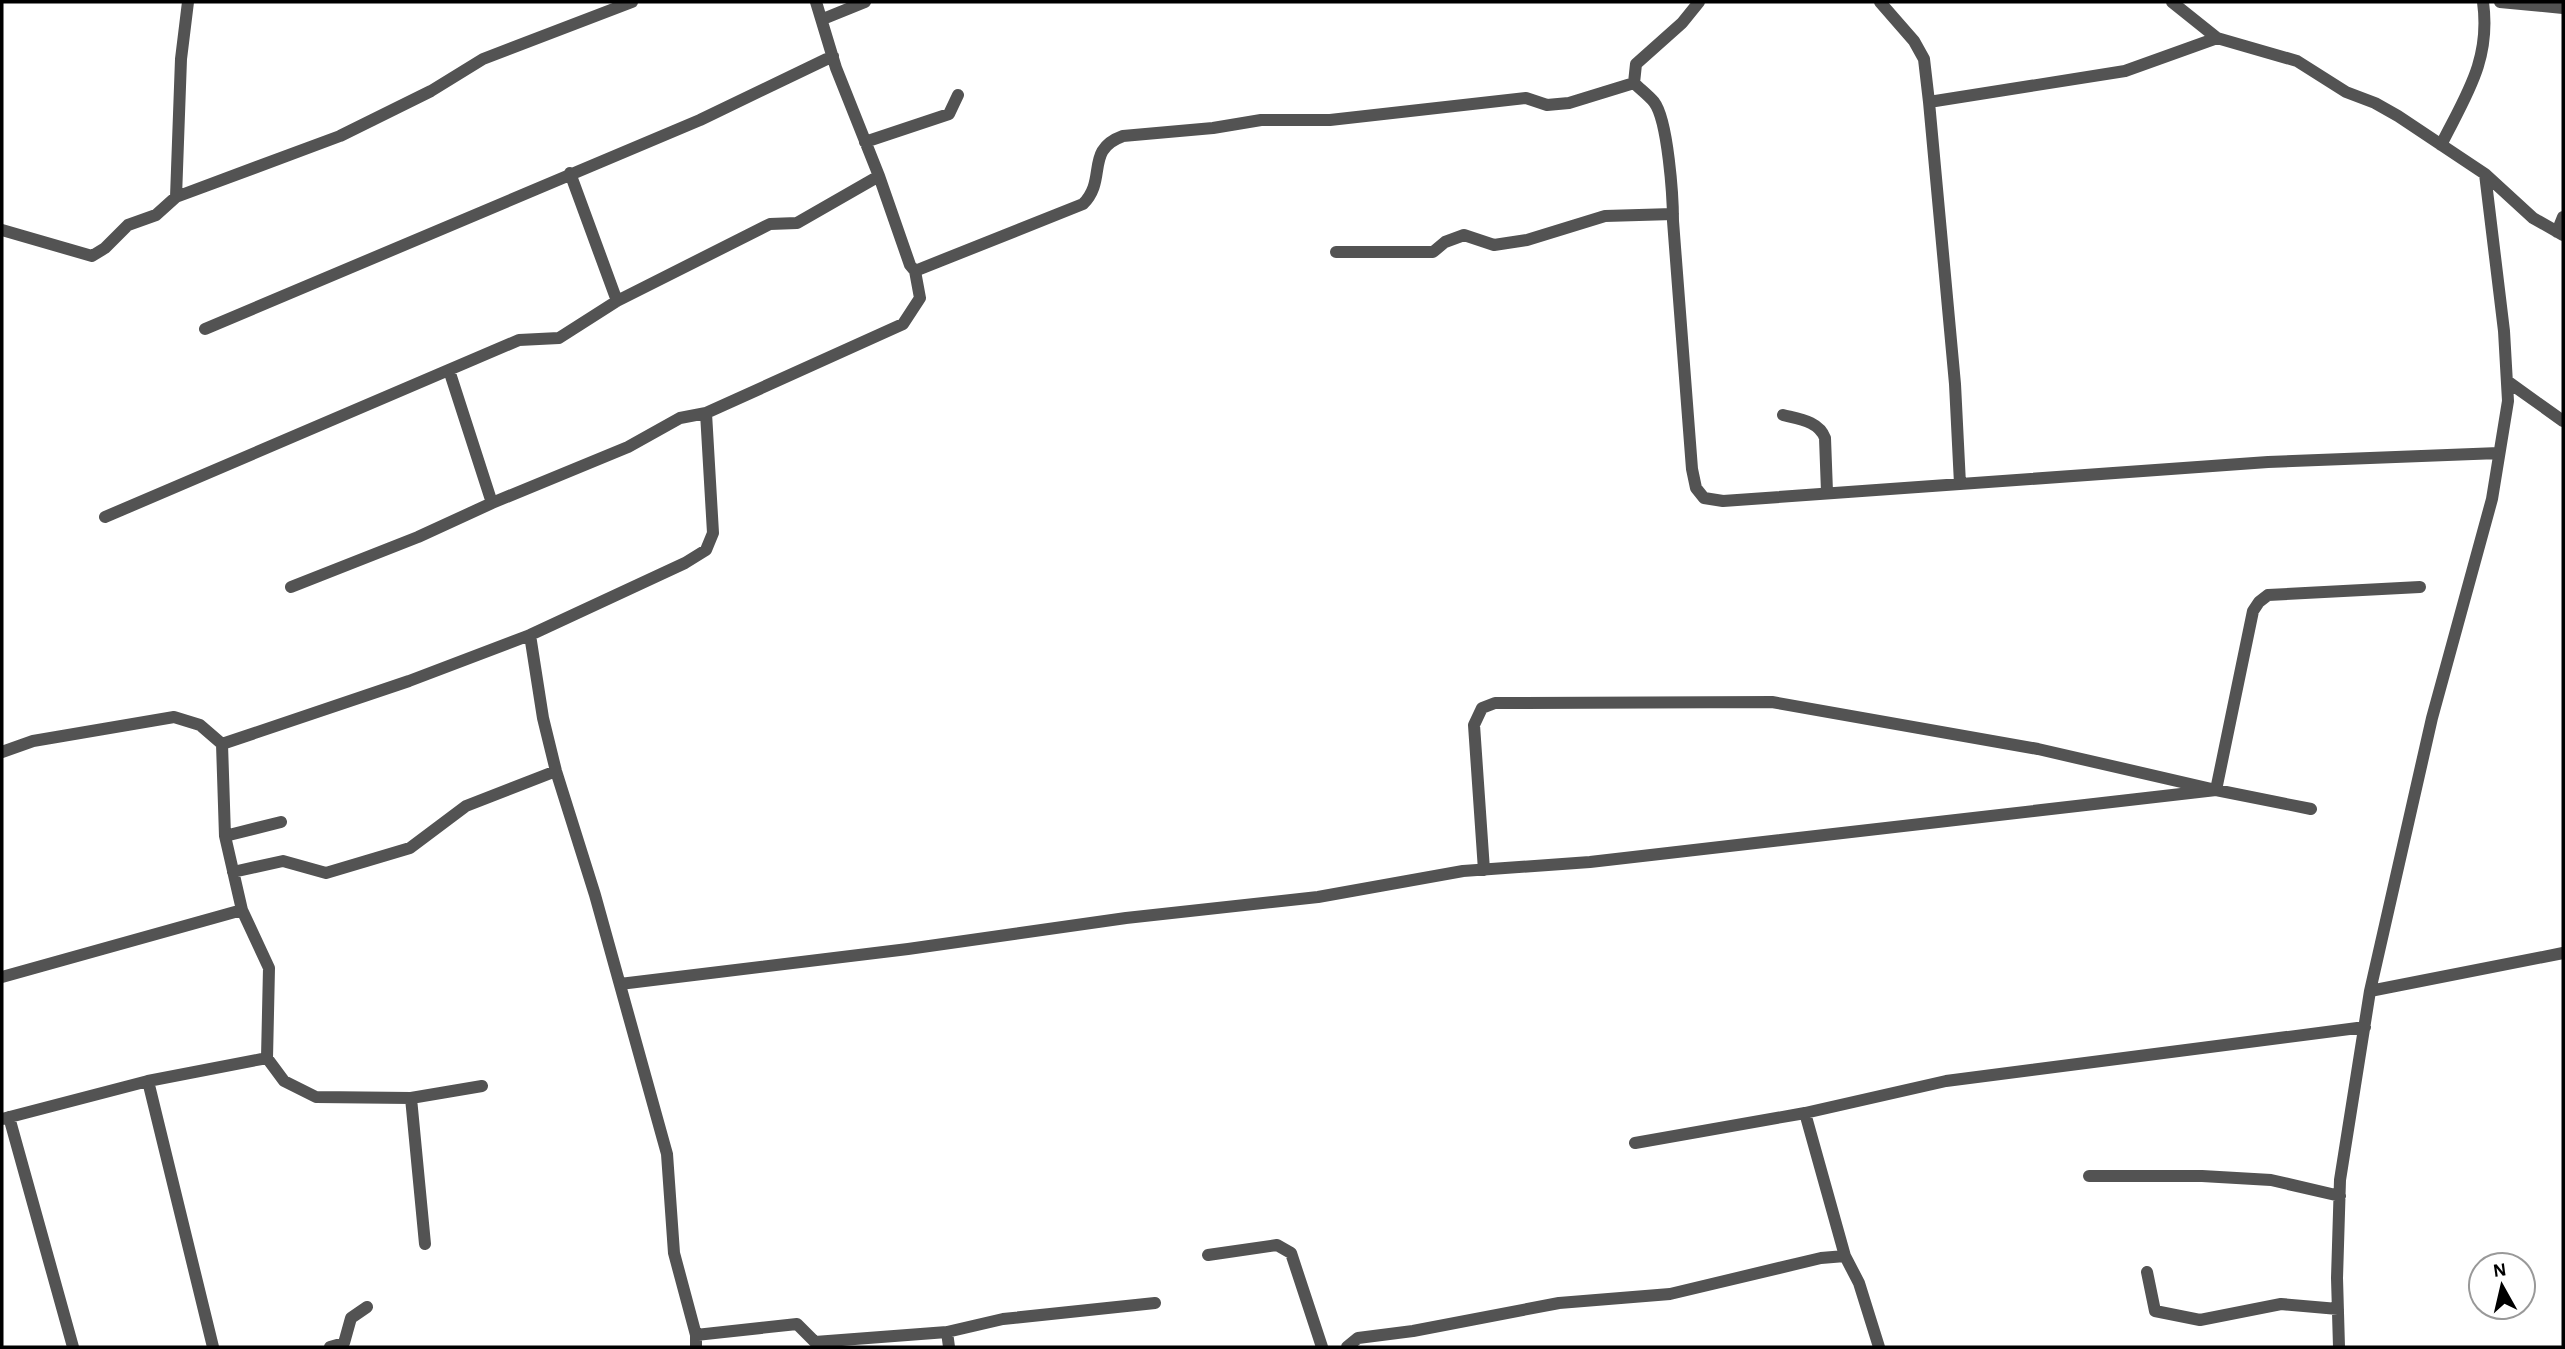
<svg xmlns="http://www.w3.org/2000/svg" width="2565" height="1349" font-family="'Alegreya Sans',sans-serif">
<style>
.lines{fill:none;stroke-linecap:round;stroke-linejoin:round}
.minor{stroke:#535353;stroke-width:12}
</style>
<rect width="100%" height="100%" fill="#fff"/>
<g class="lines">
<path class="minor" d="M1880 2 1914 41 1924 59 1929 102
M2172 2 2217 38 2297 61 2346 92 2375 103 2398 116 2485 174 2533 218 2563 235
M2500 2 2563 8
M823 19 865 2
M1634 83 1636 64 1682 23 1699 2
M865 142 949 114 958 95
M2441 145C2466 95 2491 60 2483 2
M570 173 617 301
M176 197 181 59 188 2
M2 230 92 256 105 248 128 225 156 215 176 197 340 136 431 91 483 59 632 2
M2557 232 2563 217
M1336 252H1433L1445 242 1464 235 1494 245 1527 240 1605 216 1673 214
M915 271 1083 204C1108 179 1084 150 1123 136L1213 128 1261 120H1330L1526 98 1547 105 1569 103 1634 83C1640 89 1648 95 1654 102 1668 120 1673 197 1673 221L1692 469 1696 488 1704 498 1723 501 2268 462 2499 453
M205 329 700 120 833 56
M449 370 492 503
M2507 381 2563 421
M1783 415C1799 419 1819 421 1825 438L1827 492
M1960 484 1955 384 1929 102 2125 71 2217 38
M105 517 519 340 559 338 617 301 770 224 797 223 879 176
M291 587 418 537 492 503 628 447 680 418 706 413 903 324 920 298 915 271 910 265 879 176 836 68 816 2
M530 635 543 718 556 771 595 895 667 1154 674 1253 696 1335V1347
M222 744 409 681 530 635 685 563 706 550 713 533 706 413
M2 752 33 741 174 717 200 725 222 744 225 836
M1484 870 1474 725 1482 708 1495 703 1772 702 2038 749 2216 790 2311 809
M233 872 283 861 326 873 410 848 466 806 556 771
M242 910 225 836 281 822
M2 977 242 910 269 968 267 1058 148 1081 213 1347
M620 984 908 949 1126 918 1318 897 1463 871 1590 862 2216 790 2253 611 2259 602 2268 595 2420 587
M2370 991 2563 953
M267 1058 284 1081 316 1097 411 1098 425 1244
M411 1098 482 1086
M1805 1113 1946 1081 2365 1027
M9 1117 73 1347
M2 1119 148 1081
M1635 1143 1805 1113 1845 1256
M2089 1176H2202L2271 1180 2340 1196
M1208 1255 1277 1245 1291 1253 1322 1347
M2147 1272 2155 1311 2200 1320 2281 1304 2338 1309
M947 1332 949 1347
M696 1335 797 1324 815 1342 947 1332 1003 1319 1155 1303
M330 1347 344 1343 351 1318 367 1307
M1347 1347 1358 1338 1413 1331 1559 1303 1670 1294 1821 1258 1845 1256 1859 1283 1879 1347
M2339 1347 2337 1278 2340 1180 2370 991 2432 718 2492 499 2508 401 2504 331 2485 174"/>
</g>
<rect width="2565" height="1349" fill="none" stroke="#000000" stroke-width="7"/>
<g transform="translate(2502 1286) rotate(352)"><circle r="33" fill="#ffffff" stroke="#999999" stroke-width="2"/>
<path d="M0-5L12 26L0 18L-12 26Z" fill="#000000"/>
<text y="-10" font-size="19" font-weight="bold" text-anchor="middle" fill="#000000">N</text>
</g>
</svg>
